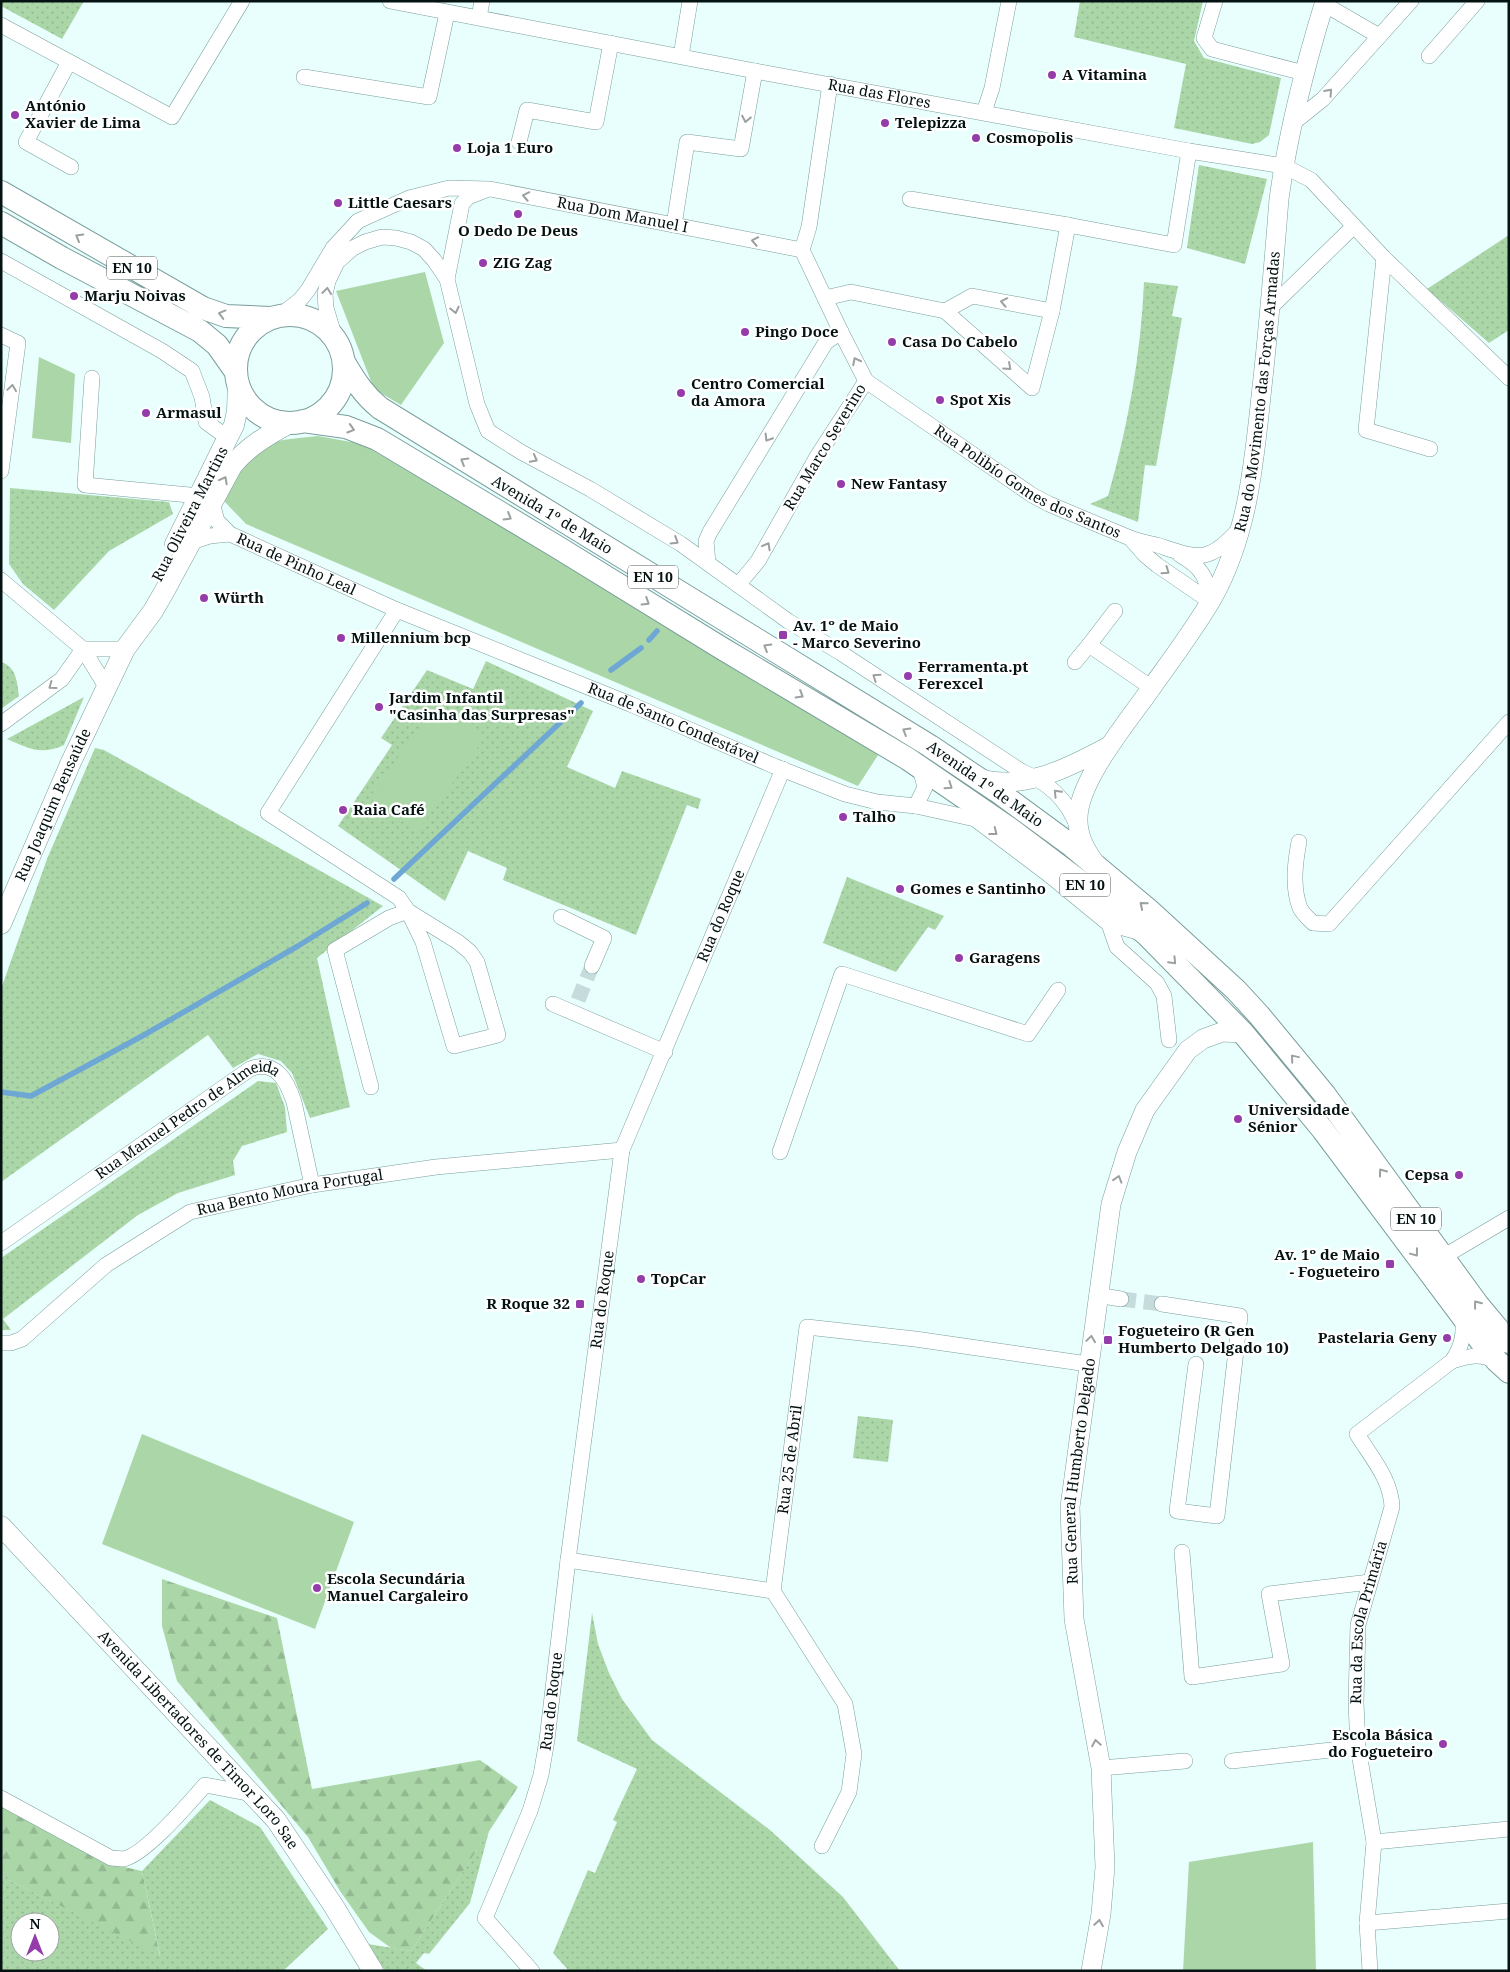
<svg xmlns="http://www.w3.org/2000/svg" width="1510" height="1972" font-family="'Noto Serif',serif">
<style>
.grass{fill:url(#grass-dots);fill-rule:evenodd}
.forest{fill:url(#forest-firs)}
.garden{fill:#abd7a8}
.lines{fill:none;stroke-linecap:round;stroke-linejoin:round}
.stream{stroke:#6ea7d4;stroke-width:5.5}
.minor-tunnel{stroke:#c6dbdb;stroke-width:15;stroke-dasharray:15 8;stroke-linecap:butt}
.minor-casing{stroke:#7a9e9c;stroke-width:16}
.tertiary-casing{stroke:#7a9e9c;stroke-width:20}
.secondary-casing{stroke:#7a9e9c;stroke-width:21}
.primary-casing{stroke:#7a9e9c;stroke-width:24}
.minor{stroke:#fff;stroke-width:15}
.tertiary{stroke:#fff;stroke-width:19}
.secondary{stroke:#fff;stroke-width:20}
.primary{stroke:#fff;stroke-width:22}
.oneway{stroke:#9ba0a0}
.poi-dot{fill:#943daa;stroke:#fff;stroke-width:2}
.labels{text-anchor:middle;stroke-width:5;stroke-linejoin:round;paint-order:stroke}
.shield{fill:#fff;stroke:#505959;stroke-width:1}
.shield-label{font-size:14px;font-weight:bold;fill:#051212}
.poi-label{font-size:15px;font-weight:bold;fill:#051212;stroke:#fff;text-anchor:start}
.street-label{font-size:15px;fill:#051212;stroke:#fff}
</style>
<defs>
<pattern id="grass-dots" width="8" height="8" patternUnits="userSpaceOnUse" patternTransform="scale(1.25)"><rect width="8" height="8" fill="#abd7a8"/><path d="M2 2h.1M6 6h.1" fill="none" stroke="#92b890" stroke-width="1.8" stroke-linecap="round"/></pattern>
<pattern id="forest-firs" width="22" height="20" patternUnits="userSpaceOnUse" patternTransform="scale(1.25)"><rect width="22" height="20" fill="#abd7a8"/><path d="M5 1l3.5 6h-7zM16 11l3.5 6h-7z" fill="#92b890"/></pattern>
</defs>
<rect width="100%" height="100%" fill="#e8fffe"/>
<path class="grass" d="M1 1H84L62 39 1 6Z
M1080 1H1203L1194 41 1204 58 1281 78 1269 135 1260 142 1252 144 1174 128 1186 64 1074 37Z
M1199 165 1267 179 1245 264 1187 248Z
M1509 235V330L1489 343 1427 289Z
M1144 282 1178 286 1172 316 1182 318 1156 466 1145 465 1138 522 1090 504 1108 496C1128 426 1141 354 1144 282Z
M10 488 169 502 173 514 109 551 54 610 23 584 9 564Z
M486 661 593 711 567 767 615 788 622 771 701 799 698 809 687 805 636 935 503 880 507 868 468 851 445 901 338 826 392 745 381 738 427 670 473 689Z
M1 662C17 667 17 683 19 696L1 709Z
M84 697 64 745C41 756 28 748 7 739Z
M95 748 104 750 383 906 317 958 350 1107 310 1118 292 1073 281 1061 258 1054 233 1068 208 1035 1 1182V989L47 859Z
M847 877 944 916 935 930 928 927 896 972 823 943Z
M258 1081 276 1083 285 1107 287 1132 242 1146 233 1161 235 1175 178 1193 138 1215 3 1319 11 1330H1V1258Z
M858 1416 893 1420 888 1462 853 1458Z
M592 1613 598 1644 609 1673 622 1699 652 1740 770 1830 843 1897 900 1971H569L553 1953 588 1870 595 1873 617 1822 613 1820 637 1769 577 1741Z
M210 1800 260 1827 328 1929 283 1971H1V1876L160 1955 142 1871ZM20 1922H50V1952H20Z
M489 1831 470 1903 429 1954 424 1953 416 1963 427 1971H385L368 1944 411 1951Z"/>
<path class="forest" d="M162 1579 277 1618 312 1789 480 1760 518 1787 411 1951 391 1948 369 1932 340 1891 308 1837 177 1681 162 1626Z
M1 1806 111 1864 142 1871 160 1956 1 1876Z"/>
<path class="garden" d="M425 272 444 343 401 405 374 389 336 291Z
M39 357 75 374 71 443 32 438Z
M318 436 362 444 880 752 858 786 246 524 224 501C234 484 243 457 261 447 275 439 302 438 318 436Z
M437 702 486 736 417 832 369 798Z
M142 1434 354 1522 315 1629 102 1544Z
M1313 1842 1316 1971H1183L1189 1862Z"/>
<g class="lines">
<path class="stream" d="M649 640 657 631
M611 670 641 648
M394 879 581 703
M1 1092 31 1096 144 1035 298 946 367 903"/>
<path class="minor-tunnel" d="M578 1000 592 966
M1121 1299 1162 1304"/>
<defs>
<g id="minor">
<path id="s1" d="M390 1 755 71 1189 151 1284 166 1311 180 1384 258 1509 378"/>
<path d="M1215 1 1204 38 1212 49 1304 73"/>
<path d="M1324 4 1379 36"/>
<path d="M479 17 482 1"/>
<path d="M1 25 172 117 242 1"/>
<path d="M681 56 690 1"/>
<path d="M1429 56 1477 1"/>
<path d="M69 62 26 142 71 167"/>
<path d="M304 77 429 97 447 13"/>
<path d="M984 112 992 88 1009 1"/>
<path d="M1292 124 1323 99 1411 1"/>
<path d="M519 142 527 110 596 122 611 43"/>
<path d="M910 199 1068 225"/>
<path d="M674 225 687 142 741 149 755 71"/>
<path d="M802 250 809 227 830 84"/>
<path d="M802 250 841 332"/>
<path d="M1384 258 1366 430 1430 449"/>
<path d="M1 261 162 351 192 371 202 397 206 422 228 438"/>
<path d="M447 279 462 204 468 197 486 190"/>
<path d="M825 298 851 292 945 311 1032 388 1052 311 1068 225 1174 245 1189 151"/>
<path d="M1270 308 1354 226"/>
<path d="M945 311 972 296 1052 311"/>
<path id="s2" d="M281 315 300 300 308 290 333 248 358 221 409 198 449 188 490 189 802 250"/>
<path d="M1 335 18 343 1 471"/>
<path d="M335 338 326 308 325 294 328 281 337 262 353 248 365 242 382 237 396 238 411 242 424 249 434 260 447 279 477 404 488 431 521 452 590 489 681 544 788 621 841 653 1021 771C1049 783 1067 799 1078 828"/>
<path d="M92 378 85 485 200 496"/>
<path id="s3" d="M866 381 1032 495 1049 504 1130 538 1145 555 1157 565 1211 602"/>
<path id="s4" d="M212 503 217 521 230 534 397 610 630 704 774 766 845 794 877 802 916 806 975 819 1048 874 1109 924 1138 932"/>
<path d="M1130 538C1139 541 1148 543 1157 545 1197 558 1208 565 1239 529"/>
<path d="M192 542 210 536 230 534"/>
<path d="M1180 555C1202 567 1207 578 1211 602"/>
<path d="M708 563 706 541 710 532 826 342 841 332 866 381 818 455 758 561 738 585"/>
<path d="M1 580 83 649 107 688"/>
<path d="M1089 645 1115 611"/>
<path d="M83 649H125"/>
<path d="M1075 662 1089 645 1152 688"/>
<path d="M1 724 62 679 83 649"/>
<path d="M916 767 921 772 925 787 916 806"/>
<path d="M1299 842C1295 863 1292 887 1300 908 1303 914 1309 919 1313 923L1329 924 1509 722"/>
<path d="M561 917 604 938 592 966"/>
<path d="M1109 924 1117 947 1157 983 1164 996 1169 1040"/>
<path d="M553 1004 665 1052"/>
<path d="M371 1087 335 950 389 918 408 911 423 942 454 1046 498 1035 477 962 470 952 458 942 408 911 399 898 268 813 397 610"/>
<path d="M780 1152 842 974 1028 1034 1058 990"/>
<path id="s5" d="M1 1243 250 1069C276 1059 287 1081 294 1102L312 1185"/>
<path d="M1443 1257 1509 1218"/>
<path d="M1097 1295 1121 1299"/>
<path d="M1162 1304 1240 1316 1217 1516 1177 1511 1196 1364"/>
<path id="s6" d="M1 1343H11L22 1339 106 1265 190 1212 312 1185 436 1167 622 1150"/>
<path d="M1452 1361C1469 1356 1480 1353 1496 1361"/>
<path d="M1182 1552 1192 1677 1282 1664 1269 1594 1370 1582"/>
<path d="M568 1560 773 1591"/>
<path d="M1232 1761 1358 1747"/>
<path d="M1101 1768 1185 1761"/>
<path d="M1 1798 111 1858C115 1858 120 1859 123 1859 144 1856 190 1802 205 1785L252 1794"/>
<path d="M1374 1842 1509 1829"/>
<path id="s7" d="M822 1846 849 1792 854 1754 845 1704 773 1591 807 1327 915 1339 1088 1364"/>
<path d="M1367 1923 1509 1911"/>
<path id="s8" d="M532 1971 485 1918 530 1811 541 1775 547 1740 568 1560 622 1150 783 769"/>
<path id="s9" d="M1370 1971 1367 1923 1374 1842 1358 1747 1356 1703 1358 1625 1392 1507C1391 1479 1371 1457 1357 1434L1452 1361C1462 1347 1464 1335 1463 1318"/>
</g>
<g id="tertiary">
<path d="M978 778C1022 792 1070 767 1107 747"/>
<path id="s10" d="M1095 863C1086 851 1078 835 1078 821 1076 782 1130 719 1152 687 1172 659 1195 628 1212 599 1249 533 1254 461 1262 387 1269 325 1274 262 1279 199 1288 132 1305 66 1325 1"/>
<path id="s11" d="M1091 1971 1101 1914 1105 1867 1101 1768 1074 1619 1070 1507 1111 1204 1127 1152 1145 1110 1188 1050 1203 1039 1222 1032 1243 1033"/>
</g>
<g id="secondary">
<path d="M175 544 234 425 237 411 238 383"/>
<path id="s12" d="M1 924 71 762 125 649 153 611 164 592 232 466C248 446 268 435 290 423"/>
<path id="s13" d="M1 1526 276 1820 333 1905 373 1971"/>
</g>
<path id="primary" d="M1 192 203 308 226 316 270 318
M1 223 62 258 200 331 217 345 236 372
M236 369a54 54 0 1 1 108 0a54 54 0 1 1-108 0Z
M344 362C355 381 364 395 380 408L930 746 997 791 1072 846 1151 912 1236 990 1259 1015 1325 1095 1478 1305 1509 1342
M303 421 346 427 377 439 559 548 723 649 908 759 1013 831 1082 883 1147 935 1243 1033 1286 1085 1323 1130 1480 1340 1497 1361 1509 1372"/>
</defs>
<use href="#minor" class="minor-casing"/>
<use href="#tertiary" class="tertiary-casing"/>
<use href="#secondary" class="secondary-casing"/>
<use href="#primary" class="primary-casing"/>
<use href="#minor" class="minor"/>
<use href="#tertiary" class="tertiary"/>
<use href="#secondary" class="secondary"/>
<use href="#primary" class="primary"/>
</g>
<defs><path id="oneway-chevron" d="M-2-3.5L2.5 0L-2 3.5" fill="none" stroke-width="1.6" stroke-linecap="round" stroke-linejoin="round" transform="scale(1.25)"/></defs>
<g class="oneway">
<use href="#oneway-chevron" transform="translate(1329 92) rotate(-48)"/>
<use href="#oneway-chevron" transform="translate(746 119) rotate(101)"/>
<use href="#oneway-chevron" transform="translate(526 196) rotate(-169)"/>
<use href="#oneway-chevron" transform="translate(79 237) rotate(-150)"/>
<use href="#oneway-chevron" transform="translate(755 241) rotate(-169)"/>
<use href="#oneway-chevron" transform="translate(327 291) rotate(-83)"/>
<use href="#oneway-chevron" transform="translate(1004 302) rotate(-169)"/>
<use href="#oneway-chevron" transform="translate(455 310) rotate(77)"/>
<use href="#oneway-chevron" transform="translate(222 314) rotate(-165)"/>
<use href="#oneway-chevron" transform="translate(856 361) rotate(-117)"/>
<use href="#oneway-chevron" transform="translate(1008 367) rotate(42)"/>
<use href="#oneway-chevron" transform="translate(12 388) rotate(-82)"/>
<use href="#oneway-chevron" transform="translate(351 429) rotate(17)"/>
<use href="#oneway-chevron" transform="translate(768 438) rotate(122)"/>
<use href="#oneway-chevron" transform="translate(534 459) rotate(28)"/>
<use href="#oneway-chevron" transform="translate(464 461) rotate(-149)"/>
<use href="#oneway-chevron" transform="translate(224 480) rotate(-62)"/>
<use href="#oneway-chevron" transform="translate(508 517) rotate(31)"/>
<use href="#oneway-chevron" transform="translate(675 541) rotate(32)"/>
<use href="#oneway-chevron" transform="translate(767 546) rotate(-61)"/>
<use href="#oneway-chevron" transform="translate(1166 571) rotate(35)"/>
<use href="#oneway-chevron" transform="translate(646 602) rotate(32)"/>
<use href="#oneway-chevron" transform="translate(767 647) rotate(-149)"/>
<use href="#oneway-chevron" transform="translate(876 677) rotate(-146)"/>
<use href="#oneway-chevron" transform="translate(52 686) rotate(144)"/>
<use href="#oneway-chevron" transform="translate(800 695) rotate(31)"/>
<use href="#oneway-chevron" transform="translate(906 731) rotate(-149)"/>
<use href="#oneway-chevron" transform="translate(949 786) rotate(34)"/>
<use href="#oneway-chevron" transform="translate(1057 793) rotate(-134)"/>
<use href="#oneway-chevron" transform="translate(994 832) rotate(38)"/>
<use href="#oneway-chevron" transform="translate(1143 905) rotate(-140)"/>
<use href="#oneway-chevron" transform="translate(1173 961) rotate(46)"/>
<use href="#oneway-chevron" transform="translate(1294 1058) rotate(-130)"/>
<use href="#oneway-chevron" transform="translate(1382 1172) rotate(-126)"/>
<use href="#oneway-chevron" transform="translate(1118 1179) rotate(-73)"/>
<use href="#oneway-chevron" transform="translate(1415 1253) rotate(53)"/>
<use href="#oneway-chevron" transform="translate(1477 1304) rotate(-128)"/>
<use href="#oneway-chevron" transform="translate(1091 1339) rotate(-82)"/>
<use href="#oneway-chevron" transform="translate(1096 1743) rotate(-100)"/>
<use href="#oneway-chevron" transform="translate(1099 1923) rotate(-81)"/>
</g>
<g class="poi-dot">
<circle cx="1052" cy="75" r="5"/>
<circle cx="15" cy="115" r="5"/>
<circle cx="885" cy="123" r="5"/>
<circle cx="976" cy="138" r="5"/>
<circle cx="457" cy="148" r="5"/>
<circle cx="338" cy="203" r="5"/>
<circle cx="518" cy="214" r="5"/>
<circle cx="483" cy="263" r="5"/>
<circle cx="74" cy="296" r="5"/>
<circle cx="745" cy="332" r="5"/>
<circle cx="892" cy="342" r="5"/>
<circle cx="681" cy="393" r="5"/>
<circle cx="940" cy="400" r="5"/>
<circle cx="146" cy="413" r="5"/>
<circle cx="841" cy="484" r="5"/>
<circle cx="204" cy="598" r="5"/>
<rect x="778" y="630" width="10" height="10" rx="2.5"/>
<circle cx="341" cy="638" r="5"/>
<circle cx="908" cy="676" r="5"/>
<circle cx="379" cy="707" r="5"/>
<circle cx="343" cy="810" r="5"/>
<circle cx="843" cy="817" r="5"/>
<circle cx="900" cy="889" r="5"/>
<circle cx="959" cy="958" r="5"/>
<circle cx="1238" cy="1119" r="5"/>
<circle cx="1459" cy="1175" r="5"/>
<rect x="1385" y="1259" width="10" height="10" rx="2.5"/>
<circle cx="641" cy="1279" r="5"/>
<rect x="575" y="1299" width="10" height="10" rx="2.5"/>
<circle cx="1447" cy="1338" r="5"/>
<rect x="1103" y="1335" width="10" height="10" rx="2.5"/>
<circle cx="317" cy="1588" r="5"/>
<circle cx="1443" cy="1744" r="5"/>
</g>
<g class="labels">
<g class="shield">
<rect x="107" y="256.5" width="50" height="23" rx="4"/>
<rect x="628" y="565.5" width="50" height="23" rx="4"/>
<rect x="1060" y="873.5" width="50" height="23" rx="4"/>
<rect x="1391" y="1207.5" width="50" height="23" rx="4"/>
</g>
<g class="shield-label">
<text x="132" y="273">EN 10</text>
<text x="653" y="582">EN 10</text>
<text x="1085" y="890">EN 10</text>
<text x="1416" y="1224">EN 10</text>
</g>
<g class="poi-label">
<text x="1062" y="80">A Vitamina</text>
<text x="25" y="111">António<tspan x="25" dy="17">Xavier de Lima</tspan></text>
<text x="895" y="128">Telepizza</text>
<text x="986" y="143">Cosmopolis</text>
<text x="467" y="153">Loja 1 Euro</text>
<text x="348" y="208">Little Caesars</text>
<text x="518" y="236" text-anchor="middle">O Dedo De Deus</text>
<text x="493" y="268">ZIG Zag</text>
<text x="84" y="301">Marju Noivas</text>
<text x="755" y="337">Pingo Doce</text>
<text x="902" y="347">Casa Do Cabelo</text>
<text x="691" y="389">Centro Comercial<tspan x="691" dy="17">da Amora</tspan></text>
<text x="950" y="405">Spot Xis</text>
<text x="156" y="418">Armasul</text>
<text x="851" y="489">New Fantasy</text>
<text x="214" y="603">Würth</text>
<text x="793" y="631">Av. 1º de Maio<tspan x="793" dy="17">- Marco Severino</tspan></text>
<text x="351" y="643">Millennium bcp</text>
<text x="918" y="672">Ferramenta.pt<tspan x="918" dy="17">Ferexcel</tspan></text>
<text x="389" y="703">Jardim Infantil<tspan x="389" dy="17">"Casinha das Surpresas"</tspan></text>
<text x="353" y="815">Raia Café</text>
<text x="853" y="822">Talho</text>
<text x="910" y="894">Gomes e Santinho</text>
<text x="969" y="963">Garagens</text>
<text x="1248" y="1115">Universidade<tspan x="1248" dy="17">Sénior</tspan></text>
<text x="1449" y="1180" text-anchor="end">Cepsa</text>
<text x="1380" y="1260" text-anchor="end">Av. 1º de Maio<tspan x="1380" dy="17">- Fogueteiro</tspan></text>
<text x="651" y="1284">TopCar</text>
<text x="570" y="1309" text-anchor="end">R Roque 32</text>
<text x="1118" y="1336">Fogueteiro (R Gen<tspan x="1118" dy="17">Humberto Delgado 10)</tspan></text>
<text x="1437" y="1343" text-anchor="end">Pastelaria Geny</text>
<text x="327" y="1584">Escola Secundária<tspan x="327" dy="17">Manuel Cargaleiro</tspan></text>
<text x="1433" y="1740" text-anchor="end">Escola Básica<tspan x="1433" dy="17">do Fogueteiro</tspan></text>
</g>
<g class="street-label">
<text dy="5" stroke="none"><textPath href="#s1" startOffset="498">Rua das Flores</textPath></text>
<text dy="5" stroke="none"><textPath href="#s2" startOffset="396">Rua Dom Manuel I</textPath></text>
<text dy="5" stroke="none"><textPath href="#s10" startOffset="522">Rua do Movimento das Forças Armadas</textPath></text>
<text transform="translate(825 447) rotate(-59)" y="5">Rua Marco Severino</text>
<text dy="5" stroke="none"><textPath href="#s3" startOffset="191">Rua Polibío Gomes dos Santos</textPath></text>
<text transform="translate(190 514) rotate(-63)" y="5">Rua Oliveira Martins</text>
<text transform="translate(552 515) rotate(31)" y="5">Avenida 1º de Maio</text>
<text dy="5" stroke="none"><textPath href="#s4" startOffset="110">Rua de Pinho Leal</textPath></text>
<text dy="5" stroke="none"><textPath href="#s4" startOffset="519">Rua de Santo Condestável</textPath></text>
<text transform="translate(985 784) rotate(35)" y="5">Avenida 1º de Maio</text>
<text dy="5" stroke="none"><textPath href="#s12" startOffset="130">Rua Joaquim Bensaúde</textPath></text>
<text dy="5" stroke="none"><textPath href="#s8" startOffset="1109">Rua do Roque</textPath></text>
<text dy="5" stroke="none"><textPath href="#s5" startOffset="226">Rua Manuel Pedro de Almeida</textPath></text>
<text dy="5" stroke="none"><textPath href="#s6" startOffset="335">Rua Bento Moura Portugal</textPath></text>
<text dy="5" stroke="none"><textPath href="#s8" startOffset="704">Rua do Roque</textPath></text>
<text dy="5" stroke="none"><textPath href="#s7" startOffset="416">Rua 25 de Abril</textPath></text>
<text dy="5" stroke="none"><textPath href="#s11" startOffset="504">Rua General Humberto Delgado</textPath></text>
<text dy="5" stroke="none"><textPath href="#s9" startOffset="352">Rua da Escola Primária</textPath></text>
<text dy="5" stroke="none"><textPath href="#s8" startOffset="299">Rua do Roque</textPath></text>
<text dy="5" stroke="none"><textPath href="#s13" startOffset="291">Avenida Libertadores de Timor Loro Sae</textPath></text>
</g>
</g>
<rect width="1510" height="1972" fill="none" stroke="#051212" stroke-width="5"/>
<g transform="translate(35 1937)"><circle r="24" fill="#ffffff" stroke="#9ba0a0"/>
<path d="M0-4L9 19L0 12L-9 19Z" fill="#943daa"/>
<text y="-8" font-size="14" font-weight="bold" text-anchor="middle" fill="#051212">N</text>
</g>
</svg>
